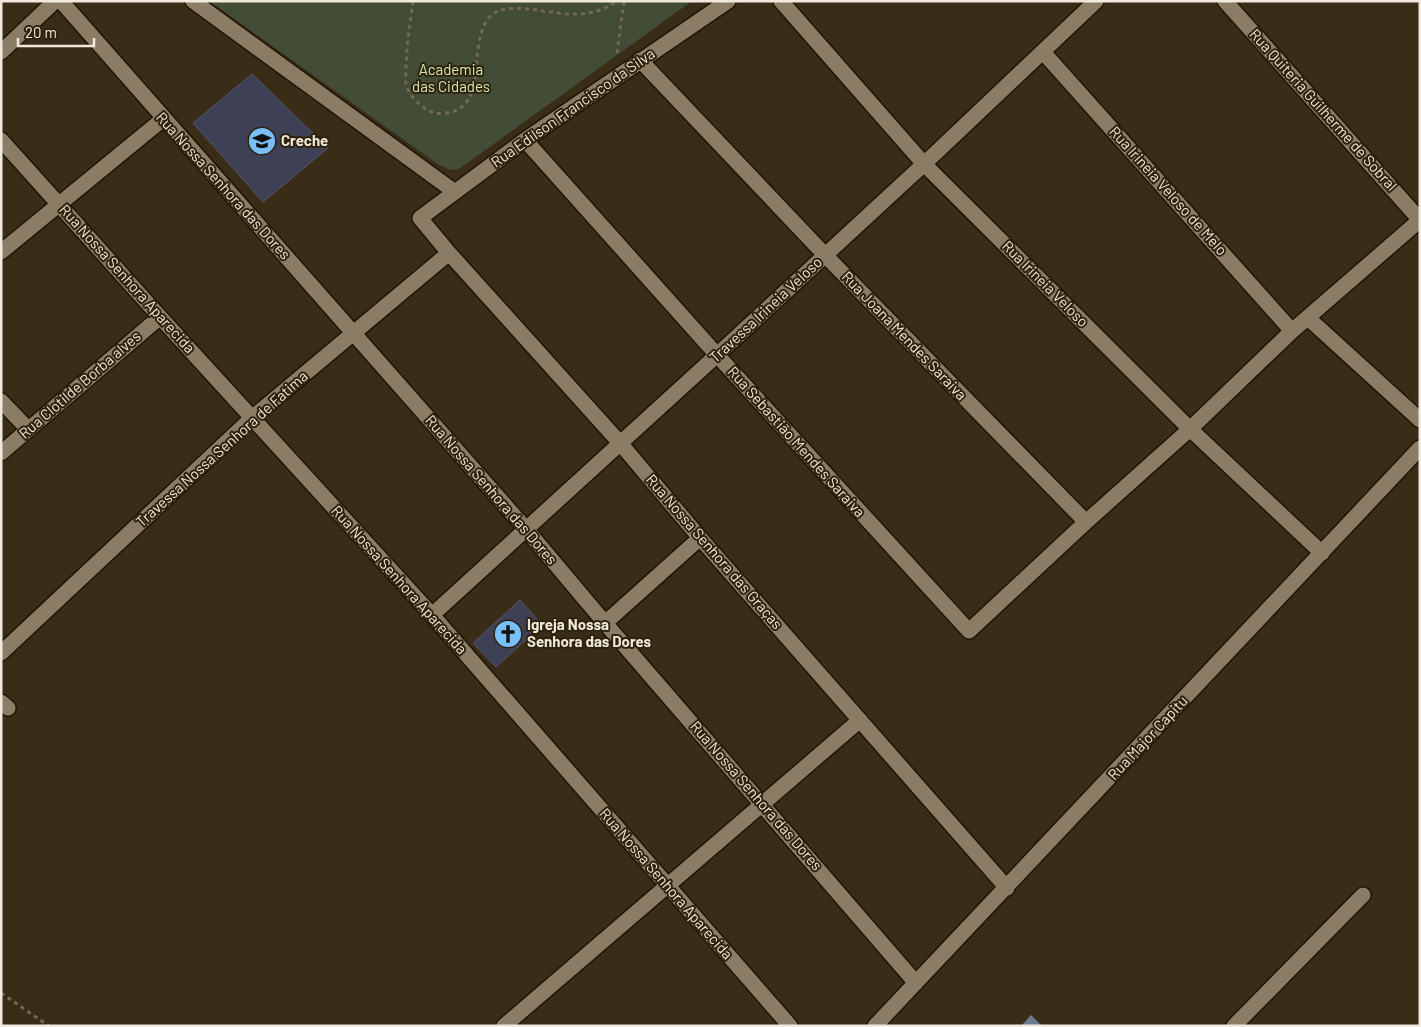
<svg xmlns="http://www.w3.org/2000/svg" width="1421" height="1027" font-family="Barlow,sans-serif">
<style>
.green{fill:#424c36}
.water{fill:#6b7b93}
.building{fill:#3e4056;stroke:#53566d}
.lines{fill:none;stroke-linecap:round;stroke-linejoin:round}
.minor-casing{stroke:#211502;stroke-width:18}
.path{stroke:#746956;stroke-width:3;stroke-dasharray:4 4;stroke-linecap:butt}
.minor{stroke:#8b7d65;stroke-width:15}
.labels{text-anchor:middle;stroke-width:4;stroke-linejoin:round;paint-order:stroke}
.park-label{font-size:15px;fill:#d2eab8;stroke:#2f230e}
.street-label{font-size:15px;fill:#f0e9dc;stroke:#2f230e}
.poi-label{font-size:15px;font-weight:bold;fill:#f0e9dc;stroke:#2f230e;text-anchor:start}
</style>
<rect width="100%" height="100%" fill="#3a2d18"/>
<path class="green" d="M209 1H692L459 169 451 170 439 165Z"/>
<path class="water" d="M1031 1015 1042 1026H1021Z"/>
<path class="building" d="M252 74 328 148 263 202 193 123Z
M520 600 542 625 496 667 473 643Z"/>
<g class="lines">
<defs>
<path id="minor" d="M61 1 525 528 605 623 916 983
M193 1 455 192
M728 1 525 140 420 218 449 253 620 443 700 538 1007 888
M781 1 924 164 1190 429 1322 553
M1 52 55 1
M1043 52 1292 331
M640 60 825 255 1086 522
M1 140 160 317 432 615 790 1026
M525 140 717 355 969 631 1086 522 1190 429 1292 331 1420 220 1225 1
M1 252 163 119
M1308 318 1420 420
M1 401 28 429
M1 453 160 317
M432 615 717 355 924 164 1096 1
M605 623 700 538
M1 653 252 418 449 253
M1 702 8 708
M504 1026 860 720
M875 1026 1420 448
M1234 1026 1363 895"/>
</defs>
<use href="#minor" class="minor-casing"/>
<path class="path" d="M413 1C410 23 407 44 406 66 406 72 405 79 406 85 409 96 424 111 436 113 440 114 447 113 451 112 492 103 462 29 498 11 535 0 576 30 617 1
M617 53 624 1
M1 993 49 1026"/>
<use href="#minor" class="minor"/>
</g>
<defs>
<symbol id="school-disc" viewBox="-11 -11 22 22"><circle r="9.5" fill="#78bff7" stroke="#2f230e"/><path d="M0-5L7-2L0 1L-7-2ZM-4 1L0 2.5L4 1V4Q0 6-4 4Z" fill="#111"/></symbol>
<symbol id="church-disc" viewBox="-11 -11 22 22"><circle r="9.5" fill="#78bff7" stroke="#2f230e"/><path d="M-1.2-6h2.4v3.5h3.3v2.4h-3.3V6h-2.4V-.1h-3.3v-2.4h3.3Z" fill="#111"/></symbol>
</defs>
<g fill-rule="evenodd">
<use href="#school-disc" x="246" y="125" width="32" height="32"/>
<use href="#church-disc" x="492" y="618" width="32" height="32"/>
</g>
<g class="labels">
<g class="park-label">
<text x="451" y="75">Academia<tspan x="451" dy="17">das Cidades</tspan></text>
</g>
<g class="street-label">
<text transform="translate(573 108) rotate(-35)" y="5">Rua Edilson Francisco da Silva</text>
<text transform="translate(1323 110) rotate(48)" y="5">Rua Quiteria Guilherme de Sobral</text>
<text transform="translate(223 186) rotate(48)" y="5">Rua Nossa Senhora das Dores</text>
<text transform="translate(1168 191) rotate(48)" y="5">Rua Irineia Veloso de Melo</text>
<text transform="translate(127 279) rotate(48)" y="5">Rua Nossa Senhora Aparecida</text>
<text transform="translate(1045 284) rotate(45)" y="5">Rua Irineia Veloso</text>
<text transform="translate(766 310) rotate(-43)" y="5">Travessa Irineia Veloso</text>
<text transform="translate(904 336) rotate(46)" y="5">Rua Joana Mendes Saraiva</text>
<text transform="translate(80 385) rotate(-41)" y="5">Rua Clotilde Borba alves</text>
<text transform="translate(796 442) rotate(48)" y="5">Rua Sebastião Mendes Saraiva</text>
<text transform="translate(222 449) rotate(-42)" y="5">Travessa Nossa Senhora de Fatima</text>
<text transform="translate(491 490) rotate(49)" y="5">Rua Nossa Senhora das Dores</text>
<text transform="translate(714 552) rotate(49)" y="5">Rua Nossa Senhora das Graças</text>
<text transform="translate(399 580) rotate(48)" y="5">Rua Nossa Senhora Aparecida</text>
<text transform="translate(1148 738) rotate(-47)" y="5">Rua Major Capitu</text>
<text transform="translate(756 796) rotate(49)" y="5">Rua Nossa Senhora das Dores</text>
<text transform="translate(666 884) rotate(49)" y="5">Rua Nossa Senhora Aparecida</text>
</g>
<g class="poi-label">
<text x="281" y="146">Creche</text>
<text x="527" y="630">Igreja Nossa<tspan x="527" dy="17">Senhora das Dores</tspan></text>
</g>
</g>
<rect width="1421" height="1027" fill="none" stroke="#f0e9dc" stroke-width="5"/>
<path d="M18 38v8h76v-8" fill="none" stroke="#f0e9dc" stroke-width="2.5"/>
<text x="25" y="38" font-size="15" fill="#f0e9dc" stroke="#2f230e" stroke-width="4" paint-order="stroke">20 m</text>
</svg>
